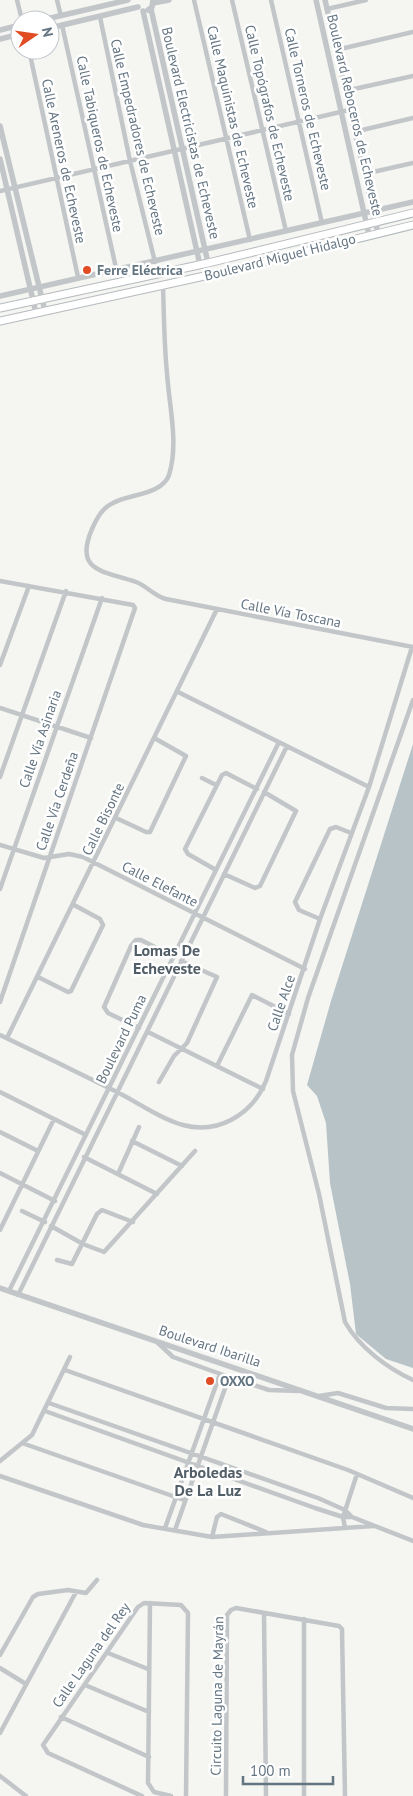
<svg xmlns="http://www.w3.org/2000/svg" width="413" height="1796" font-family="'PT Sans',sans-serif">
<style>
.water{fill:#b7c3c7}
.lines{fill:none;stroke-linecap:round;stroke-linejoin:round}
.secondary-casing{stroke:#b4babe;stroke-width:9}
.minor{stroke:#c2c6c9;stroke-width:4.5}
.tertiary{stroke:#c2c6c9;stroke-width:5.5}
.secondary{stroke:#fff;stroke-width:7}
.poi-dot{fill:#e14c25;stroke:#fff;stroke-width:2}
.labels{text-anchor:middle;stroke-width:5;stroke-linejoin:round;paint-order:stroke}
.street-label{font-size:14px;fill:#647582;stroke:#fff}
.poi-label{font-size:14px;font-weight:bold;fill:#647582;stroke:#fff;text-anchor:start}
.quarter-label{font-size:16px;font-weight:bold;fill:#525e67;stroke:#fff}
</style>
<rect width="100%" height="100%" fill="#f5f5f1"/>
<path class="water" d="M413 744V1368L386 1359 356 1334 350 1284 330 1183 326 1123 317 1096 307 1085 331 1001Z"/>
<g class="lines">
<defs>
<path id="secondary" d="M0 308 208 263 413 213
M0 321 218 273 413 225"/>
</defs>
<use href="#secondary" class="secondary-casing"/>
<path class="minor" d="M17 0 22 20
M57 0 61 16
M194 0 250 240
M232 0 286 231
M271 0 322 223
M327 9 366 0
M100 17 130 161 155 262
M62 25 116 268
M29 50 78 277
M336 50 413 32
M345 91 413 76
M354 132 413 118
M364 174 413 163
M0 191 349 110
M163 286C164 315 164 344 167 373 169 406 179 443 169 475 162 495 129 494 113 503 102 508 97 518 92 529 73 573 106 571 136 582 147 586 154 596 166 599L413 647
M0 581 133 605 135 608 0 1002
M0 665 29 586
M178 692 369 787
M413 700 308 998 292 1055 293 1091 319 1194 345 1322C359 1347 387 1368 413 1380
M0 708 91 738
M0 777 66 591
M202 778 216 785
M116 818 146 832H150L186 756 156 739
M0 845 44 858 69 854 83 857 305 969
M216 870 188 854 185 849 222 775 226 773 257 789
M224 874 255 888 260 886 296 811 264 792
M0 889 102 598
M320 919 299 910 295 902 330 829 336 827 351 833
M38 977 68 992 71 991 103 925 100 919 74 905
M139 1028 108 1013 104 1007 131 946 136 940H141L174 957
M148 1032 263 1089
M0 1035C38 1053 75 1071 113 1090 151 1108 187 1143 231 1120 248 1111 259 1098 266 1081L320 919 369 787 412 647
M7 1038 217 609
M217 1066 252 995 289 1014
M159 1082 174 1056 187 1043 217 977 181 961
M0 1092 86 1135
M0 1132 38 1151
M132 1141 182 1166
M84 1157 157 1194
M0 1173 55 1201
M118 1174 139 1127
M22 1211 45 1222
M51 1226 83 1244 104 1252 195 1151
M0 1230 54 1119
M57 1260 72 1264 97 1214 102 1210 133 1222
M9 1291 279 742
M18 1295 287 746
M157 1342 173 1357 229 1377 269 1390 299 1391
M65 1370 348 1470 413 1498
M319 1396 338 1393 386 1408 413 1409
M49 1403 318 1498 345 1510 352 1517 413 1541
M45 1411 315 1508 343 1517H352
M22 1443 184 1500
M0 1461 32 1435 70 1357
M0 1476 143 1525 212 1537 373 1526
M165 1528 220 1374
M345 1528 343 1517 357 1474
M175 1530 229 1377
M212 1537 217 1517 221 1514 266 1532
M150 1603 148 1783 154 1792 171 1796
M264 1613 266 1796
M304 1619V1796
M108 1653 148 1669
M0 1655 33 1597 38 1594 68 1590 86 1593 97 1580
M0 1668 26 1684
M85 1685 149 1712
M61 1717 149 1757
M0 1733 76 1592
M0 1776 26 1796
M142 1796 48 1753 43 1745 138 1607 144 1603 181 1605 188 1613 186 1796
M226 1796 227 1615 231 1610 236 1608 339 1626 342 1629 345 1796"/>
<path class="tertiary" d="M316 0 369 235
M325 0 378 233
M153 3 169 0
M151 9 208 263
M148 10 152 7 153 0
M143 11 200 265
M42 20 128 0
M50 28 138 7
M0 30 20 25
M0 39 20 34
M0 126 45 311
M0 159 36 313
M0 296 413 202
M0 1288 413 1429"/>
<use href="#secondary" class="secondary"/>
</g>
<g class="poi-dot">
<circle cx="87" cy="270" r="5"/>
<circle cx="210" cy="1381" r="5"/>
</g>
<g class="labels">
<g class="street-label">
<text transform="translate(308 109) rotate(77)" y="5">Calle Torneros de Echeveste</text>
<text transform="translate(270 113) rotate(77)" y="5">Calle Topógrafos de Echeveste</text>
<text transform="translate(355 115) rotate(77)" y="5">Boulevard Reboceros de Echeveste</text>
<text transform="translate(233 117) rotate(77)" y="5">Calle Maquinistas de Echeveste</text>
<text transform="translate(191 133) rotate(77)" y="5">Boulevard Electricistas de Echeveste</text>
<text transform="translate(138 137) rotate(77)" y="5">Calle Empedradores de Echeveste</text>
<text transform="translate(100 144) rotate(78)" y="5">Calle Tabiqueros de Echeveste</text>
<text transform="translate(64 161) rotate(78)" y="5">Calle Areneros de Echeveste</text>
<text transform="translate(280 257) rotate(-14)" y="5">Boulevard Miguel Hidalgo</text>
<text transform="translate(291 613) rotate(11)" y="5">Calle Vía Toscana</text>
<text transform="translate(40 739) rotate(-71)" y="5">Calle Vía Asinaria</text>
<text transform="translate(57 801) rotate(-71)" y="5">Calle Vía Cerdeña</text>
<text transform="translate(103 819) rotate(-64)" y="5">Calle Bisonte</text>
<text transform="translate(160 884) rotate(27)" y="5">Calle Elefante</text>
<text transform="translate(281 1003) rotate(-71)" y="5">Calle Alce</text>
<text transform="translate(121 1039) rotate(-64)" y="5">Boulevard Puma</text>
<text transform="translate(210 1346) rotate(18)" y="5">Boulevard Ibarilla</text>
<text transform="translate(91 1655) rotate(-55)" y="5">Calle Laguna del Rey</text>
<text transform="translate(217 1696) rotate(-89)" y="5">Circuito Laguna de Mayrán</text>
</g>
<g class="poi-label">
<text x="97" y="275">Ferre Eléctrica</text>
<text x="220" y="1386">OXXO</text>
</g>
<g class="quarter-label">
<text x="167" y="956">Lomas De<tspan x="167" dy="18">Echeveste</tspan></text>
<text x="208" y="1478">Arboledas<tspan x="208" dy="18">De La Luz</tspan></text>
</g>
</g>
<g transform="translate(35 35) rotate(77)"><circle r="24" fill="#ffffff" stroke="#c1c8cd"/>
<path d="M0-4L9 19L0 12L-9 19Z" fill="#e14c25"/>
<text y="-8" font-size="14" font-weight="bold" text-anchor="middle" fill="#647582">N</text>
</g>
<path d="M243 1776v8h90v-8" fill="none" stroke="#647582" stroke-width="2.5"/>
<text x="250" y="1776" font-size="15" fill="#647582" stroke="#ffffff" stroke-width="4" paint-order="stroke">100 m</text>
</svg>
